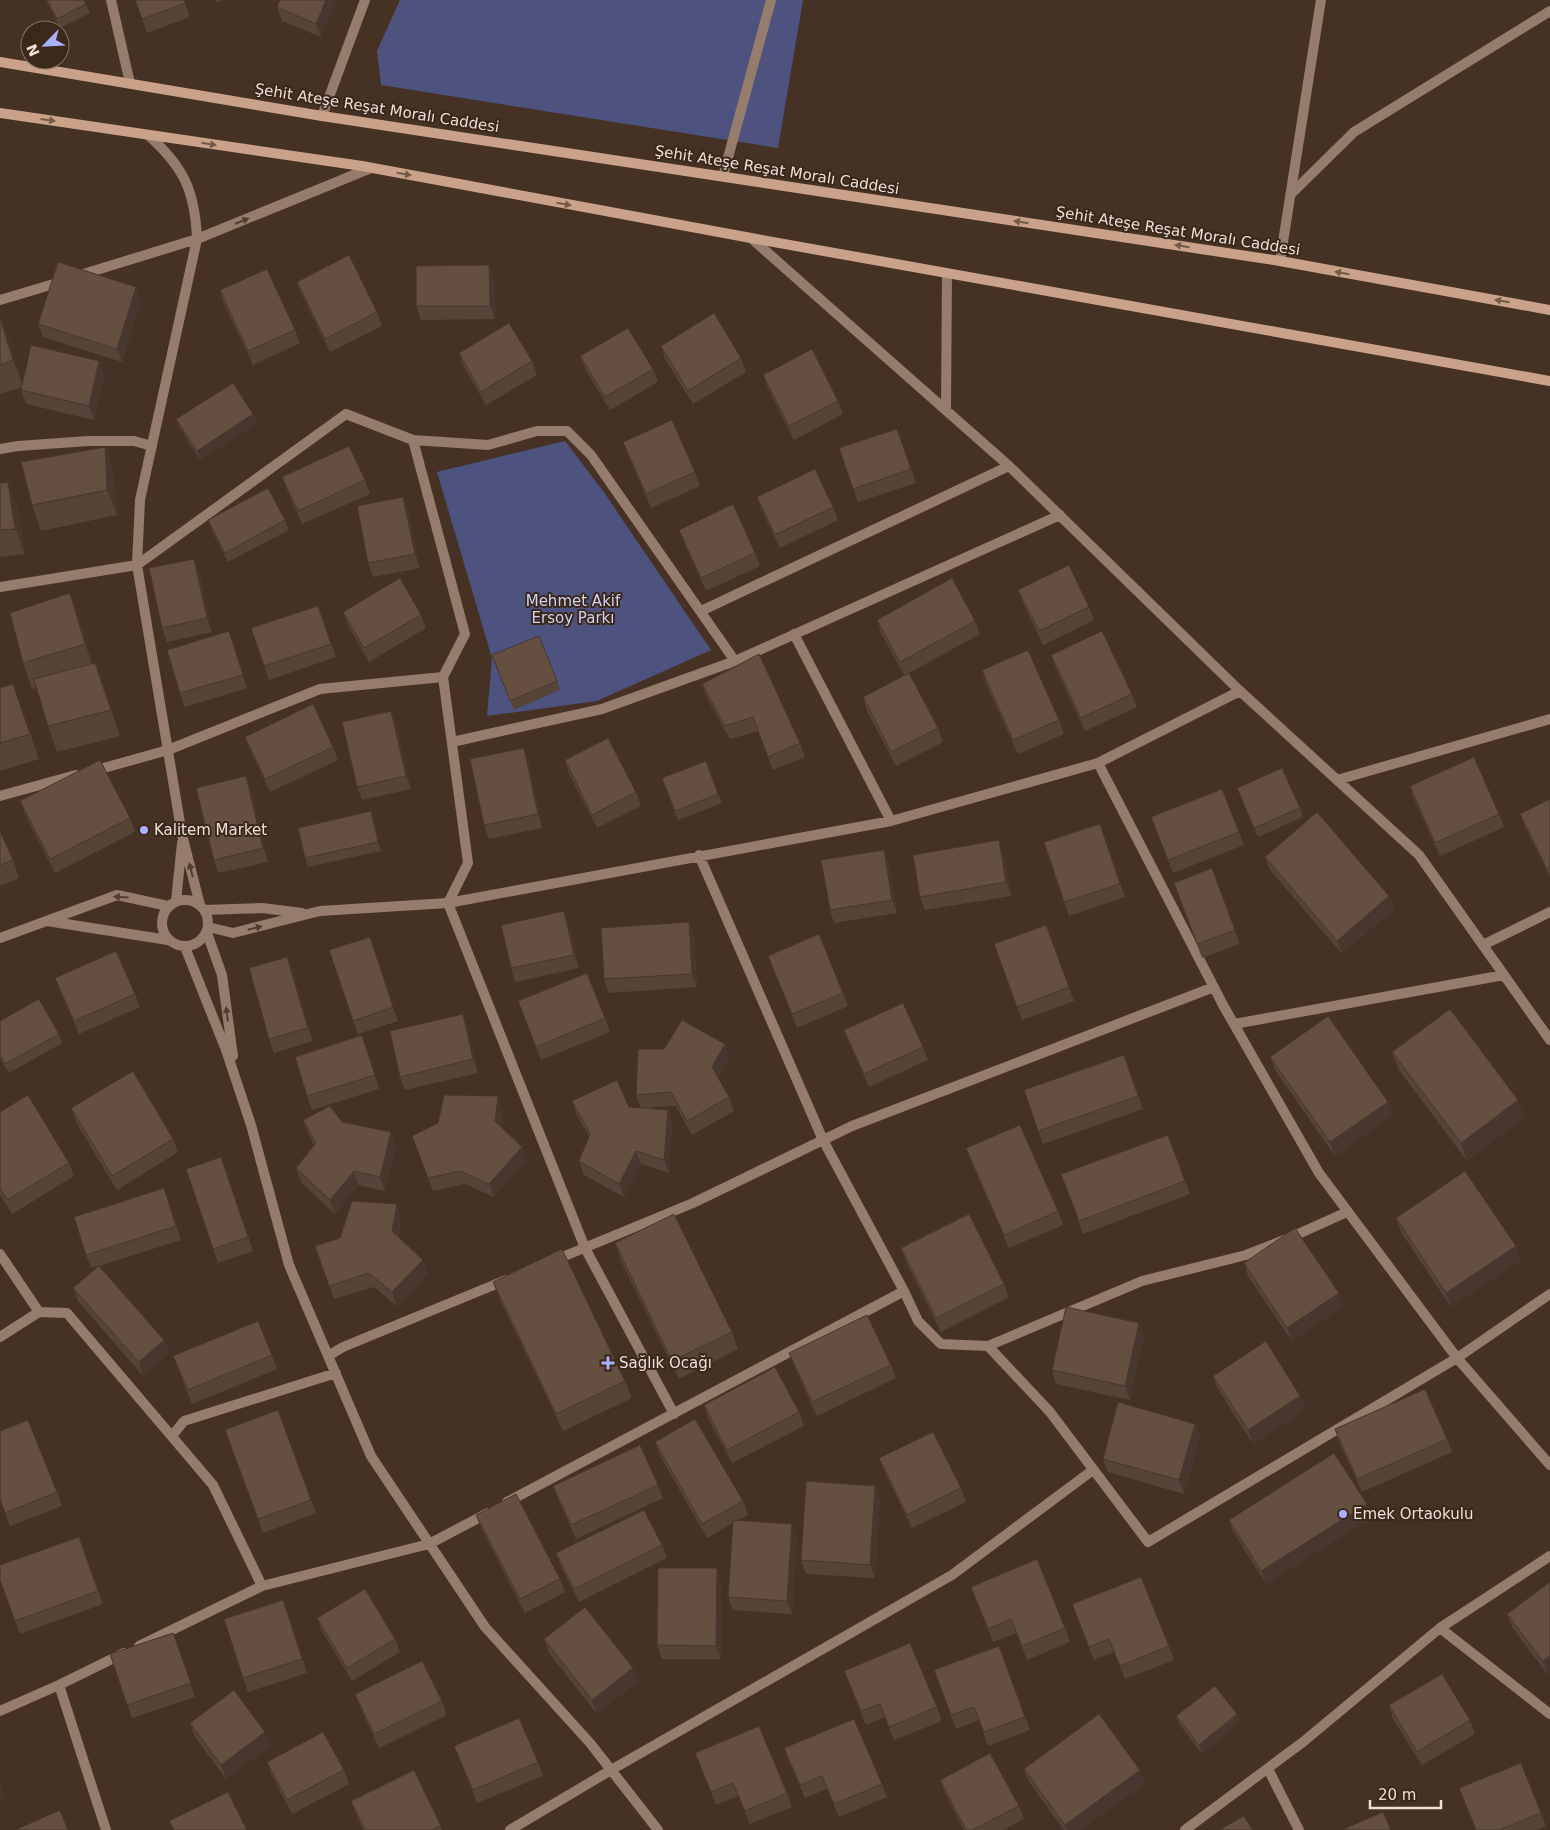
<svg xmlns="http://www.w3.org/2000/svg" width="1550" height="1830" font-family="'DejaVu Sans',sans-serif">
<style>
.green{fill:#4d527f}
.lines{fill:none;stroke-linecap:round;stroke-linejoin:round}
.lane{stroke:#957c6c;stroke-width:10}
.street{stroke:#957c6c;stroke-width:10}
.secondary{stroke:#caa289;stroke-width:10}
.wall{fill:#574438}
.shaded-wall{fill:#47372e}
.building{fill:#654f41;stroke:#47372e}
.oneway{fill:#745947}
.oneway2{fill:#523d2f}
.poi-dot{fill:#a7b1fc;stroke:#3b281b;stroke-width:2}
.labels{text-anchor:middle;stroke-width:4;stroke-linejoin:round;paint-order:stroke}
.street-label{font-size:15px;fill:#ede0d8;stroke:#3b281b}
.park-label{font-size:15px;fill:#ced3f5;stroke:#3b281b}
.poi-label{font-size:15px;fill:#ede0d8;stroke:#3b281b;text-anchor:start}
</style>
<rect width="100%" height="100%" fill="#463225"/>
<path class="green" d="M400 0H803L778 148 381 85 377 51Z
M565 441 603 491 711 650 597 701 487 716 492 658 437 472Z"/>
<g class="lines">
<path class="lane" d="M723 176 771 0
M1291 194 1354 132 1550 11
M0 449 18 446 88 441H134L152 446
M93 771 168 750 320 689 443 677
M0 796 76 775"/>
<path class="street" d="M111 0 130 83
M322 116 365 0
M148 135C184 167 195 191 197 239L140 500 137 565 182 835 200 905
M751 238 1009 466 1240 691 1419 855 1550 1040
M1280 261 1321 0
M77 276 197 239 371 168
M0 300 64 281
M946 409 947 273
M413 440 465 634 443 677 468 863 448 903 585 1248 674 1414
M0 587 137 565 346 414 413 440 488 445 537 431H567L591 455 735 661
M701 611 1009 466
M794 634 891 821
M452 742 602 709 735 661 1060 515
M1098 763 1223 1005 1319 1173 1457 1358 1550 1465
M1337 780 1550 719
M699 855 823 1140 904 1291 918 1321 941 1344 988 1346 1050 1412 1148 1542 1457 1358 1550 1294
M162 923a23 23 0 1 1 46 0a23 23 0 1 1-46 0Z
M176 901 182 843
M204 910 262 908 302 913
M47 921 168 940
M208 927 233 933 320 911 448 903 891 821 1098 763 1240 691
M207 933 222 975 233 1056
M0 938 117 895 168 906
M1483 945 1550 912
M185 947 226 1050 251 1125 289 1265 371 1456 485 1627 590 1743 658 1830
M1234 1024 1504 975
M0 1254 39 1312 67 1313 213 1485 262 1586
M555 1260 693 1203 852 1126 1214 987
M0 1337 39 1312
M988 1346 1142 1281 1246 1255 1287 1239 1347 1212
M328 1356 343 1347 506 1280
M172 1436 184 1421 336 1373
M507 1502 904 1291
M1440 1628 1550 1714
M139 1646 262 1586 429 1544 488 1513
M59 1685 106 1830
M0 1711 59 1685 124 1653
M1268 1769 1299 1830
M510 1830 611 1770 952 1575 1093 1470
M1185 1830 1303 1742 1440 1628 1550 1556"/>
<path class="secondary" d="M0 62 322 116 1280 261 1550 310
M0 113 362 166 751 238 1550 381"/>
</g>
<path class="wall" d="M46 0H84L90 13 60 28Z
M135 0H184L190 17 147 33Z
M215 0H223L216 3Z
M336 0 321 37 282 21 277 7Z
M494 279 495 319 421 320 416 306Z
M297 282 377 312 382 326 330 352 302 295Z
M220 290 295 330 300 343 253 365 224 304Z
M141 300 122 362 43 337 38 324Z
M0 317 9 341 22 384 99 361 104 375 94 420 26 404 21 390 22 387 0 394Z
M661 346 741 358 746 372 693 404 665 359Z
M459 353 532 361 537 375 486 405 464 367Z
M580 356 653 369 658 382 610 410 585 369Z
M763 375 838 401 843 414 794 440 768 388Z
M253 414 257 423 200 460 180 428 176 419Z
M897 429 916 483 858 502 839 448Z
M623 442 695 472 700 486 651 508 628 455Z
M105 447 114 473 117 515 41 531 32 505Z
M282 477 365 480 370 494 302 524 287 490Z
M0 483 18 508 25 554 0 557Z
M403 497 408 510 420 568 373 577 368 563Z
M757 497 833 507 838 520 780 548 762 511Z
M208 520H285L289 530 228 562 211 529Z
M679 530 755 553 760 566 706 591 684 543Z
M194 559 199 572 212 632 167 642 162 628Z
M1018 590 1089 607 1094 620 1043 645 1023 603Z
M318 606 336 657 269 680 251 628Z
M343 612 421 615 426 628 369 662 348 625Z
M79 619 92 663 104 688 120 736 57 752 48 726 36 688 32 689 23 663Z
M877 620 975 621 980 634 909 673 938 728 943 742 896 766 867 711 863 697 904 675 881 633Z
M234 645 247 688 185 707 180 693Z
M1051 655 1132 694 1137 707 1085 731 1056 669Z
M495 664 557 681 560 690 514 710Z
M982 670 1059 720 1064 734 1018 754 986 684Z
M702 684 800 743 805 757 773 770 758 731 730 739 707 698Z
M0 688 22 710 39 759 0 771Z
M396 724 411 789 362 800 357 787Z
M245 737 333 747 338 760 270 792 250 750Z
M565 760 636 792 641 806 597 828 569 774Z
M529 761 542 828 489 839 484 825Z
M706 761 722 803 678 820 662 778Z
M246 776 251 789 268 862 218 873 214 860Z
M1410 786 1499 814 1504 827 1440 856 1414 799Z
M1237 788 1300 808 1303 817 1258 837Z
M1550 799V877L1525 827 1520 814Z
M20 801 130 818 135 832 55 873 25 814Z
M371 811 374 820 381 851 308 867 305 858Z
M1151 817 1239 832 1244 845 1173 873Z
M1100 824 1125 897 1069 916 1064 902Z
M0 831 13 860 19 878 0 886Z
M884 850 889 864 897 913 834 923 830 910Z
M1004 854 1011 896 925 910 920 897Z
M1265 857 1389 896 1394 909 1342 954 1270 870Z
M1212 868 1240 944 1202 958 1174 883Z
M689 922 694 936 697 987 609 993 604 979Z
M569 925 579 968 515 982 511 968Z
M1046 925 1074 1001 1022 1020 994 944Z
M370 937 398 1021 358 1034 353 1021Z
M768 956 843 993 848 1006 797 1028Z
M287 957 292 970 313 1041 274 1053 269 1039Z
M55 978 135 994 140 1007 79 1034 60 991Z
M518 1001 605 1018 610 1032 541 1060Z
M463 1014 467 1027 478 1073 405 1090 400 1077Z
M0 1021 59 1034 62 1043 9 1073 0 1058Z
M844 1030 923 1047 928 1060 869 1087 849 1043Z
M367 1049 379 1089 312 1110 307 1096Z
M1392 1052 1518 1100 1524 1118 1467 1161 1399 1070Z
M1124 1055 1143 1109 1043 1144 1024 1090Z
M730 1057 718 1078 729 1097 734 1111 692 1135 676 1106 642 1108 668 1110 672 1124 669 1173 641 1164 624 1197 584 1175 579 1161 589 1137 577 1115 572 1101 641 1108 636 1095Z
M1270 1057 1388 1102 1393 1115 1335 1156 1275 1070Z
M71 1108 173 1139 178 1152 117 1190 76 1122Z
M503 1110 501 1127 527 1160 494 1197 465 1184 433 1191 412 1136Z
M0 1112 69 1163 74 1176 12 1214 0 1194Z
M303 1120 342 1122 391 1132 396 1146 385 1191 358 1185 335 1214 301 1182 296 1168 314 1145 308 1133Z
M1168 1135 1190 1194 1083 1234 1061 1174Z
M966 1148 1058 1211 1063 1225 1009 1248 971 1162Z
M226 1170 253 1251 218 1263 213 1249Z
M164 1188 181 1240 99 1266 164 1340 169 1354 143 1376 78 1301 73 1288 98 1266 91 1268 86 1255Z
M401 1218 398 1237 423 1260 428 1274 397 1306 374 1287 334 1299 315 1246Z
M1396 1218 1516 1246 1521 1260 1451 1307 1401 1232Z
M615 1243 732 1332 738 1349 679 1379 621 1261Z
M901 1248 1004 1284 1009 1297 941 1332 906 1262Z
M1244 1263 1343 1307 1292 1341 1248 1276Z
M493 1282 625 1381 632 1398 563 1431 500 1300Z
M1139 1323 1144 1336 1130 1400 1056 1384 1052 1370Z
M789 1353 891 1365 896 1378 817 1416 794 1366Z
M272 1355 277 1369 192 1404 173 1356Z
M1213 1376 1300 1396 1305 1410 1253 1444 1218 1389Z
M704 1405 799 1412 804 1426 732 1463 708 1418Z
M278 1410 316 1513 263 1533 225 1430Z
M1195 1424 1200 1437 1184 1494 1108 1472 1103 1459Z
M1335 1429 1447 1439 1452 1452 1362 1492 1339 1442Z
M0 1431 57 1492 62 1506 10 1526 0 1500Z
M655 1442 743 1501 748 1515 737 1521 797 1538 792 1614 733 1610 728 1597 733 1523 707 1538 660 1456Z
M879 1458 961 1488 966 1502 912 1528 884 1471Z
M658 1485 663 1498 576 1539 558 1499 553 1486Z
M875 1486 880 1499 875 1578 806 1574 801 1560Z
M476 1515 560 1579 565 1592 525 1613 481 1528Z
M1372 1517 1266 1584 1234 1533 1229 1520Z
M79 1537 103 1604 20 1634 0 1580Z
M662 1545 667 1558 579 1602 561 1567 556 1553Z
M721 1582V1659H662L657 1645Z
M1550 1582 1548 1675 1512 1627 1507 1614Z
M971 1587 1065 1628 1070 1642 1027 1660 1016 1633 993 1642Z
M288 1613 307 1673 248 1692 243 1678Z
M317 1618 395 1639 400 1652 352 1681 322 1631Z
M1077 1618 1169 1646 1174 1660 1125 1679 1114 1652 1094 1660Z
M173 1633 195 1697 132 1718 110 1654Z
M544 1639 633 1668 638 1681 597 1714 549 1653Z
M999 1646 1030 1730 988 1746 979 1720 956 1729 934 1670Z
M844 1671 937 1707 942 1721 894 1740 885 1717 866 1725Z
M355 1694 442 1701 447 1715 379 1748 360 1707Z
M1389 1705 1470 1720 1475 1734 1422 1765 1393 1719Z
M1237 1714 1240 1723 1202 1754 1180 1725 1176 1716Z
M190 1723 270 1746 226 1779 195 1737Z
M454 1746 538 1762 543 1776 477 1803Z
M784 1748 882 1784 887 1797 839 1817 827 1789 805 1798 789 1762Z
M695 1753 787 1793 792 1807 750 1824 738 1796 716 1805Z
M267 1762 344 1770 349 1784 292 1814 272 1776Z
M1024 1769 1145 1783 1081 1830H1064L1029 1782Z
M940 1780 1019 1806 1024 1819 1003 1830H964L945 1793Z
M1459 1788 1541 1813 1546 1826 1537 1830H1476Z
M351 1801 441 1826 442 1830H363L356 1814Z"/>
<path class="shaded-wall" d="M326 0H336L321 37 316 24Z
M489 265 494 279 495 319 490 306Z
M136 287 141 300 122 362 117 349Z
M0 317 9 341 23 386 13 360Z
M99 361 104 375 94 420 89 406Z
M253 414 257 423 200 460 197 451Z
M105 447 114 473 117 515 107 490Z
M8 482 18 508 25 554 15 529Z
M403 497 408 510 420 568 415 554Z
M194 559 199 572 212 632 207 618Z
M70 593 79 619 94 670 85 644Z
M95 663 104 688 120 736 111 710Z
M391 711 396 724 411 789 406 776Z
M524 748 529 761 542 828 538 814Z
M246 776 251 789 268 862 263 848Z
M371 811 374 820 381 851 378 842Z
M999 840 1004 854 1011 896 1006 882Z
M884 850 889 864 897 913 892 900Z
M1389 896 1394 909 1342 954 1337 941Z
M564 911 569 925 579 968 574 955Z
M689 922 694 936 697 987 692 974Z
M370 937 375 950 398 1021 393 1007Z
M287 957 292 970 313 1041 308 1028Z
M463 1014 467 1027 478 1073 473 1059Z
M725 1044 730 1057 717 1081 712 1067Z
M498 1096 503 1110 500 1135 495 1121Z
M1518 1100 1524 1118 1467 1161 1461 1143Z
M1388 1102 1393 1115 1335 1156 1330 1142Z
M668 1110 672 1124 669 1173 664 1160Z
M391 1132 396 1146 385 1191 380 1177Z
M522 1147 527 1160 494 1197 489 1184Z
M636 1151 641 1164 624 1197 619 1184Z
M354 1171 358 1185 335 1214 330 1200Z
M164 1188 169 1202 181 1240 176 1226Z
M397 1204 401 1218 396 1245 392 1231Z
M1516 1246 1521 1260 1451 1307 1446 1293Z
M423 1260 428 1274 397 1306 392 1292Z
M1339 1293 1343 1307 1292 1341 1287 1328Z
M1139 1323 1144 1336 1130 1400 1125 1386Z
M164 1340 169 1354 143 1376 139 1362Z
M1300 1396 1305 1410 1253 1444 1248 1430Z
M1195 1424 1200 1437 1184 1494 1179 1480Z
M875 1486 880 1499 875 1578 870 1565Z
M1367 1504 1372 1517 1266 1584 1261 1571Z
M792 1524 797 1538 792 1614 787 1601Z
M717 1568 721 1582V1659L716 1646Z
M1550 1656V1673L1548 1675 1543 1661Z
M633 1668 638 1681 597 1714 592 1700Z
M1237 1714 1240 1723 1202 1754 1199 1745Z
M265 1732 270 1746 226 1779 221 1765Z
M1140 1770 1145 1783 1081 1830H1067L1065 1825Z
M0 1784 5 1797 0 1801Z"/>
<path class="building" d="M47 0H84L86 4 57 19Z
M135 0H184L185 3 142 19Z
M280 0H326L316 24 277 7Z
M349 255 377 312 325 339 297 282Z
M58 262 136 287 117 349 38 324Z
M489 265 490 306H416V266Z
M267 269 295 330 248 351 220 290Z
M714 313 741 358 688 391 661 346Z
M0 318 13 360 0 365Z
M509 323 532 361 481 392 459 353Z
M628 328 653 369 605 397 580 356Z
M31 345 99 361 89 406 21 390Z
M812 349 838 401 789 426 763 375Z
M233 383 253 414 197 451 176 419Z
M672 420 695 472 646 494 623 442Z
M897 429 911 469 853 489 839 448Z
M349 446 365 480 298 511 282 477Z
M105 447 107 490 32 505 21 462Z
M815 469 833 507 775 535 757 497Z
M8 482 15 529 0 530V483Z
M268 488 285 520 225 553 208 520Z
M403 497 415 554 368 563 357 506Z
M733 504 755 553 701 578 679 530Z
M194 559 207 618 162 628 149 568Z
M1069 565 1089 607 1039 631 1018 590Z
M400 578 421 615 364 648 343 612Z
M952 578 975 621 900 662 877 620Z
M70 593 85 644 23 663 10 613Z
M318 606 331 644 264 666 251 628Z
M229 631 243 675 180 693 167 650Z
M1102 631 1132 694 1081 718 1051 655Z
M539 636 557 681 510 701 492 655Z
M1028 650 1059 720 1013 740 982 670Z
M759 654 800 743 768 757 753 717 725 726 702 684Z
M95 663 111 710 48 726 34 679Z
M909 673 938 728 891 752 863 697Z
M13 684 30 734 0 743V688Z
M313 704 333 747 265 779 245 737Z
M391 711 406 776 357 787 342 722Z
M608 738 636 792 592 815 565 760Z
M524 748 538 814 484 825 470 759Z
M1474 757 1499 814 1435 843 1410 786Z
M100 760 130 818 50 859 20 801Z
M706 761 718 794 675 811 662 778Z
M1282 768 1300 808 1254 828 1237 788Z
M246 776 263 848 214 860 196 788Z
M1222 789 1239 832 1168 860 1151 817Z
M1550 799V868L1547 869 1520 814Z
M371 811 378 842 305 858 298 828Z
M1317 812 1389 896 1337 941 1265 857Z
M1100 824 1120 884 1064 902 1044 842Z
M0 831 13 860 0 865Z
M999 840 1006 882 920 897 913 855Z
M884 850 892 900 830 910 821 860Z
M1212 868 1235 930 1197 944 1174 883Z
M564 911 574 955 511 968 501 925Z
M689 922 692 974 604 979 601 928Z
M1046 925 1069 987 1017 1007 994 944Z
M819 934 843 993 792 1014 768 956Z
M370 937 393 1007 353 1021 329 950Z
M116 951 135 994 74 1021 55 978Z
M287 957 308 1028 269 1039 249 968Z
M587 973 605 1018 536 1047 518 1001Z
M39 999 59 1034 5 1064 0 1055V1021Z
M903 1003 923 1047 864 1074 844 1030Z
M1450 1009 1518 1100 1461 1143 1392 1052Z
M463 1014 473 1059 400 1077 390 1031Z
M1328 1016 1388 1102 1330 1142 1270 1057Z
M682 1020 725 1044 712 1067 729 1097 687 1121 671 1092 636 1095 638 1049H664Z
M362 1035 375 1075 307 1096 295 1057Z
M1124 1055 1138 1096 1038 1131 1024 1090Z
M133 1071 173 1139 112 1176 71 1108Z
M617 1080 629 1107 668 1110 664 1160 636 1151 619 1184 579 1161 590 1134 572 1101Z
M28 1095 69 1163 7 1200 0 1188V1112Z
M444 1095 498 1096 495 1121 522 1147 489 1184 460 1171 428 1178 412 1136 438 1123Z
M330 1106 342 1122 391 1132 380 1177 354 1171 330 1200 296 1168 316 1143 303 1120Z
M1020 1125 1058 1211 1004 1235 966 1148Z
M1168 1135 1185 1181 1079 1221 1061 1174Z
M221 1157 248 1237 213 1249 186 1169Z
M1465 1171 1516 1246 1446 1293 1396 1218Z
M164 1188 176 1226 86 1255 74 1217Z
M352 1201 397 1204 392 1231 423 1260 392 1292 369 1273 329 1286 315 1246 340 1238Z
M674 1214 732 1332 672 1361 615 1243Z
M969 1214 1004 1284 936 1318 901 1248Z
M1295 1228 1339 1293 1287 1328 1244 1263Z
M562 1249 625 1381 556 1414 493 1282Z
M99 1266 164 1340 139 1362 73 1288Z
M1066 1307 1139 1323 1125 1386 1052 1370Z
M867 1315 891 1365 812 1402 789 1353Z
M258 1321 272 1355 188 1390 173 1356Z
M1266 1341 1300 1396 1248 1430 1213 1376Z
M775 1367 799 1412 727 1450 704 1405Z
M1425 1389 1447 1439 1357 1479 1335 1429Z
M1118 1402 1195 1424 1179 1480 1103 1459Z
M278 1410 311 1500 258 1519 225 1430Z
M695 1419 743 1501 702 1524 655 1442Z
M28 1420 57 1492 5 1513 0 1499V1431Z
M933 1432 961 1488 907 1515 879 1458Z
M640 1445 658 1485 571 1525 553 1486Z
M1334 1453 1367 1504 1261 1571 1229 1520Z
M806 1481 875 1486 870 1565 801 1560Z
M516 1494 560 1579 520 1599 476 1515Z
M644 1510 662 1545 574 1589 556 1553Z
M733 1520 792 1524 787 1601 728 1597Z
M79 1537 98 1591 15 1621 0 1580V1565Z
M1037 1559 1065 1628 1022 1646 1011 1619 988 1629 971 1587Z
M658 1568H717L716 1646 657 1645Z
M1141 1577 1169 1646 1120 1666 1109 1639 1089 1647 1072 1604Z
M1550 1582V1656L1543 1661 1507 1614Z
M365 1589 395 1639 347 1668 317 1618Z
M283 1600 302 1659 243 1678 224 1619Z
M585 1607 633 1668 592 1700 544 1639Z
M173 1633 191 1683 127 1705 110 1654Z
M910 1643 937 1707 889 1727 880 1704 861 1711 844 1671Z
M999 1646 1025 1717 984 1732 974 1707 951 1715 934 1670Z
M422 1661 442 1701 374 1734 355 1694Z
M1442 1674 1470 1720 1417 1752 1389 1705Z
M1215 1686 1237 1714 1199 1745 1176 1716Z
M234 1690 265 1732 221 1765 190 1723Z
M1099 1714 1140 1770 1065 1825 1024 1769Z
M519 1718 538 1762 473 1790 454 1746Z
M854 1719 882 1784 834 1804 822 1776 800 1785 784 1748Z
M759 1726 787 1793 745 1811 733 1783 711 1792 695 1753Z
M323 1732 344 1770 287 1800 267 1762Z
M990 1753 1019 1806 972 1830H966L940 1780Z
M1521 1763 1541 1813 1499 1830H1476L1459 1788Z
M414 1770 441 1826 432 1830H365L351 1801Z
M228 1792 247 1830H174L169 1821Z
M60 1810 68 1830H15Z
M1383 1812 1391 1830H1345L1344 1829Z
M1244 1816 1253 1830H1219Z"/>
<defs><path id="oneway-solid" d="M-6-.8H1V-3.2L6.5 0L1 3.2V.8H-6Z" transform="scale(1.25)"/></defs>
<g class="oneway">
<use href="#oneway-solid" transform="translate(48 120) rotate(8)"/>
<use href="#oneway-solid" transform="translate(209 144) rotate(9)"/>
<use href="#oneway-solid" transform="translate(404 174) rotate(10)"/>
<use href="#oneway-solid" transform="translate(564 204) rotate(10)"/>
<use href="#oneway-solid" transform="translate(1021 222) rotate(-171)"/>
<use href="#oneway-solid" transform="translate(1182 246) rotate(-171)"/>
<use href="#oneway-solid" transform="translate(1342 273) rotate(-170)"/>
<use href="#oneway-solid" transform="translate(1502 301) rotate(-170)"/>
</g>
<g class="oneway2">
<use href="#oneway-solid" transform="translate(242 221) rotate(-22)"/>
<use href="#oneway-solid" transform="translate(191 870) rotate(-104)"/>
<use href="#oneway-solid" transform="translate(121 897) rotate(-177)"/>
<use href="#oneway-solid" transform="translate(255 928) rotate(-14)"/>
<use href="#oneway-solid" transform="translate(227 1014) rotate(-97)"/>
</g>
<g class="poi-dot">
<circle cx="144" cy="830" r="5"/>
<path d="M605.5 1355.5h5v5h5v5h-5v5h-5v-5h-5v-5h5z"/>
<circle cx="1343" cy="1514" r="5"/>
</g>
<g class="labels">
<g class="street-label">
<text transform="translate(377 108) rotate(9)" y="5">Şehit Ateşe Reşat Moralı Caddesi</text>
<text transform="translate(777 170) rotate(9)" y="5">Şehit Ateşe Reşat Moralı Caddesi</text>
<text transform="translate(1178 231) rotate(9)" y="5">Şehit Ateşe Reşat Moralı Caddesi</text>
</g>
<g class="park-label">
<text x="573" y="606">Mehmet Akif<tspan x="573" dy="17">Ersoy Parkı</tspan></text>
</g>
<g class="poi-label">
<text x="154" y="835">Kalitem Market</text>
<text x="619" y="1368">Sağlık Ocağı</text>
<text x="1353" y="1519">Emek Ortaokulu</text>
</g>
</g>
<g transform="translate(45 45) rotate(246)"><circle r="24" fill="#3b281b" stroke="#827267"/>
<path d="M0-4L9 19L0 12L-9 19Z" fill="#a7b1fc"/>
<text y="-8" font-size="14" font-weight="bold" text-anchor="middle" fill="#ede0d8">N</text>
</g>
<path d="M1370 1800v8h71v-8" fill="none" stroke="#ede0d8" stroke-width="2.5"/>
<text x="1378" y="1800" font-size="15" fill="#ede0d8" stroke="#3b281b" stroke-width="4" paint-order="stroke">20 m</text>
</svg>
